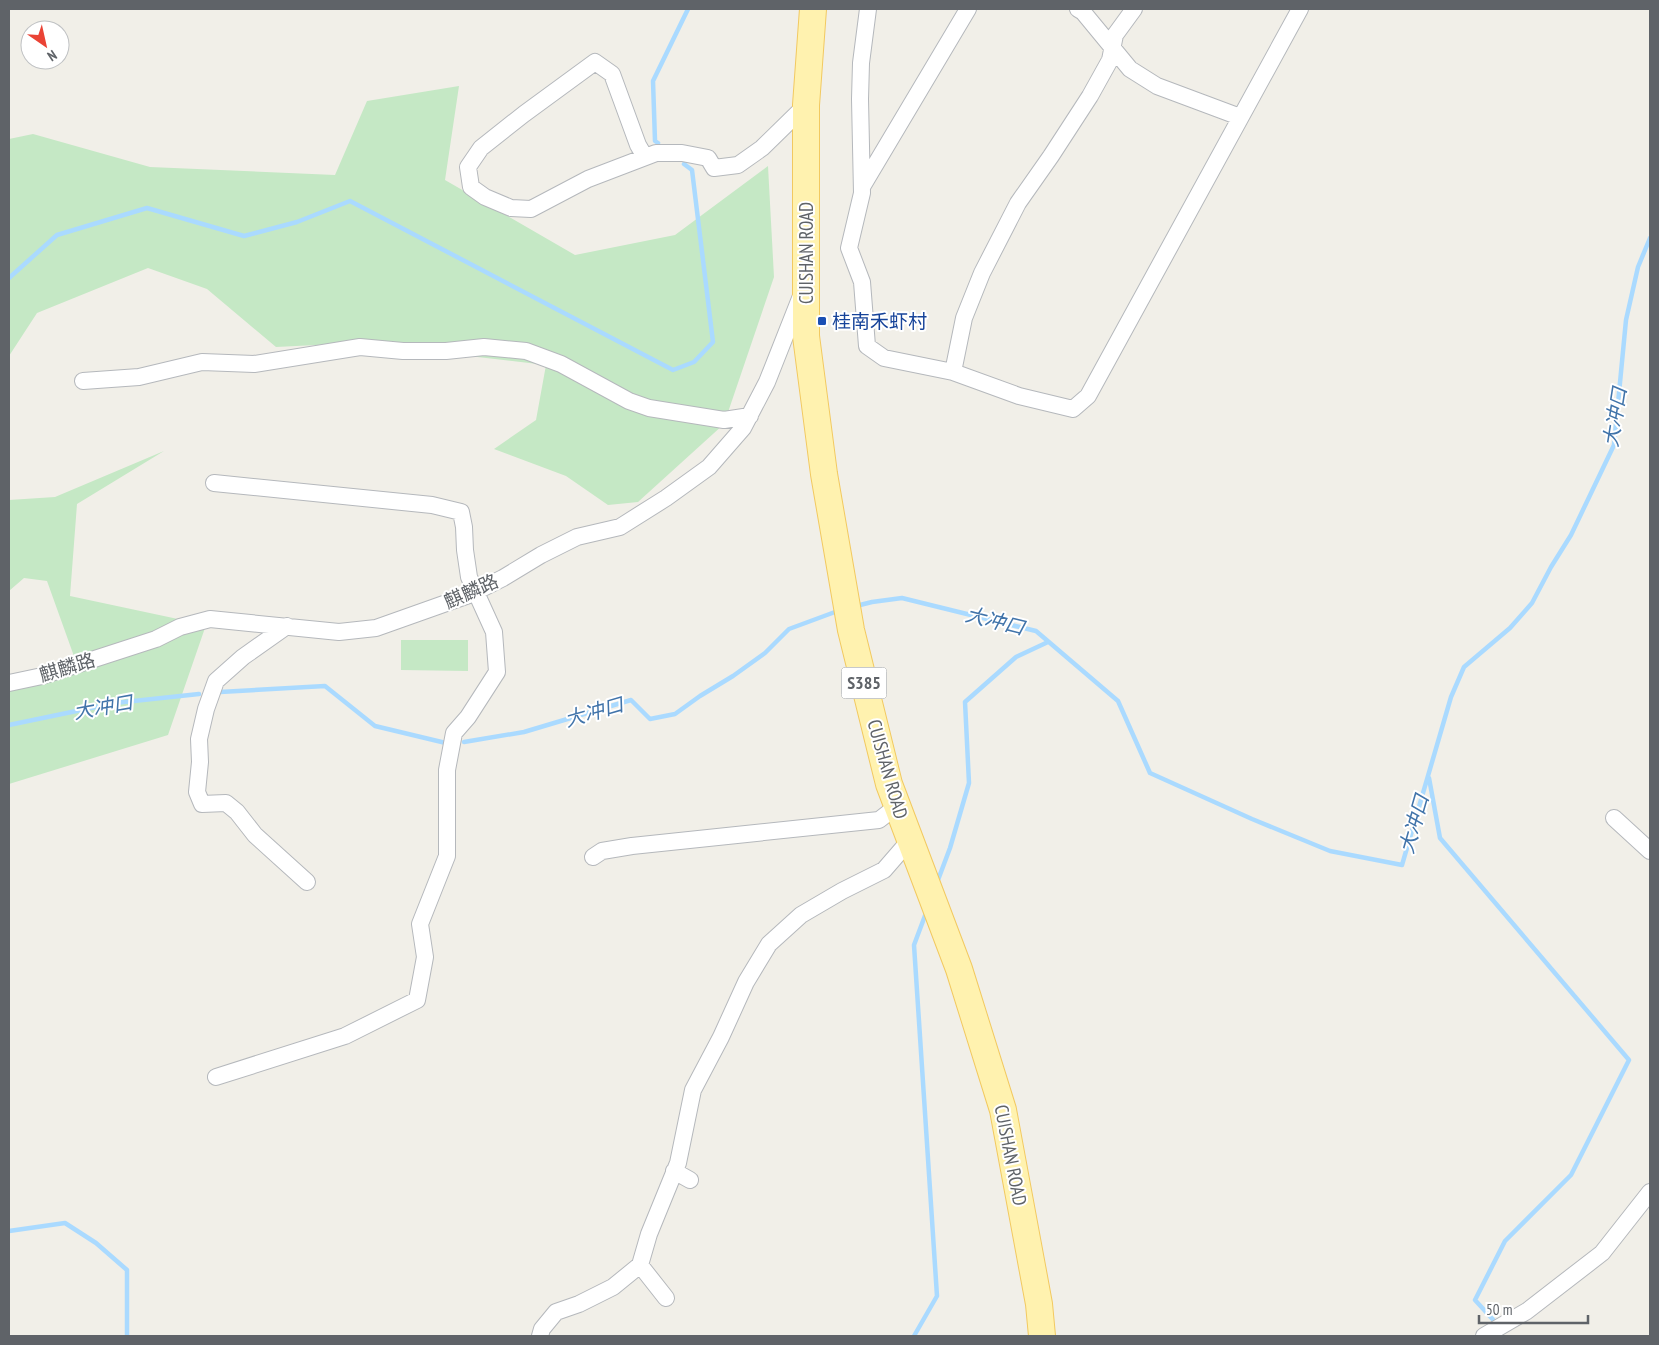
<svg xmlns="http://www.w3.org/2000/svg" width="1659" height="1345" font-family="'PT Sans Narrow','Noto Sans SC',sans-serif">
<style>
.green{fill:#c5e8c5}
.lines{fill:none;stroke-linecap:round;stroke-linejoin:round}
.stream{stroke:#aadaff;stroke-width:4.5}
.street-casing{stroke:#b5b8bc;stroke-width:18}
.primary-casing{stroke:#f2c960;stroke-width:28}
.street{stroke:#fff;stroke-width:16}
.primary{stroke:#fff2af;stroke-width:26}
.transit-dot{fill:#1a4fb4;stroke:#fff;stroke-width:2}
.labels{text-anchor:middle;stroke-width:4;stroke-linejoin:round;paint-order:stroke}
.shield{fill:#fff;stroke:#8f9295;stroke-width:1}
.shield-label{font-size:18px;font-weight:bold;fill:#5f6368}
.street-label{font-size:19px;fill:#5f6368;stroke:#fff}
.transit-label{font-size:19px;fill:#164399;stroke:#fff;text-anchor:start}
.water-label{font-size:20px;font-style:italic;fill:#4174aa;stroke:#fff}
</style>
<rect width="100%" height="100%" fill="#f1efe8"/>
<path class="green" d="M459 86 445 180 575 255 675 235 768 166 774 277 724 424 638 502 608 505 566 476 494 449 536 420 546 365 356 343 276 347 207 289 148 268 37 313 9 356V139L33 134 150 167 335 175 367 101Z
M164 451 77 504 70 596 206 625 168 735 9 784V688L80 673 47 581 24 578 9 591V500L55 497Z
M401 640H468V671L401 670Z"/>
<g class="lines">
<path class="stream" d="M658 143 655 141 653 81 688 9
M9 278 57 235 147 208 244 236 297 222 350 201 673 370 694 362 713 342 692 170 684 164
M860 605 872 602 902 598 1036 631 1118 701 1150 773 1252 819 1330 851 1402 865 1451 697 1464 667 1510 628 1532 603 1551 567 1571 535 1614 445 1626 320 1638 267 1650 238
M220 692 325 686 375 726 450 744
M9 725 115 703 199 694
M464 742 524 732 631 700 650 719 675 714 700 696 733 676 765 653 789 629 835 612
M1429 778 1440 838 1629 1060 1571 1175 1505 1241 1475 1300 1497 1324
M938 880 950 848 969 783 965 702 1016 657 1048 642
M9 1231 65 1223 96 1243 127 1270V1336
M914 1336 937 1296 914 945 926 913"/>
<defs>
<path id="street" d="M868 9 861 63 860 99 862 193 849 248 862 282 867 346 884 358 953 372 1019 396 1073 409 1088 396 1300 9
M1078 9 1083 12 1130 69 1157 86 1240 117
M645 157 638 145 612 74 595 62 524 114 481 148 468 167 471 187 485 197 511 208 531 209 588 179 656 153H682L708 158 714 168 738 165 762 148 806 105
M862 187 968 9
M953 372 964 318 982 273 1018 203 1051 156 1090 96 1110 60 1115 35 1134 9
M83 381 139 377 202 362 254 364 360 347 403 351H446L484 347 526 351 561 364 629 401 649 408 724 420 750 416
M214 483 432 505 461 512 464 527 465 550 469 577 494 632 497 672 468 717 454 733 447 770V856L420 924 425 957 417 1000 345 1036 216 1077
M287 626 243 657 216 681 206 709 199 739 200 762 197 792 202 804 226 803 237 812 255 835 307 882
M9 683 42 676 156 639 180 627 210 619 339 632 376 628 469 595 503 578 541 555 577 537 620 527 666 498 709 467 743 428 767 382 801 296
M1614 818 1650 851
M593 857 602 851 632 846 879 820 897 806
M674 1171 690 1180
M640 1265 666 1298
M540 1336 542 1329 556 1312 579 1304 613 1287 640 1265 649 1234 678 1163 693 1090 721 1037 746 982 769 944 801 915 842 891 884 870 910 840
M1484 1336 1527 1311 1602 1253 1650 1192"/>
<path id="primary" d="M813 9 806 105V336L824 474 851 630 889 784 959 969 1003 1110 1039 1304 1042 1336"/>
</defs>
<use href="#street" class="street-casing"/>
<use href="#primary" class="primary-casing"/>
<use href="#street" class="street"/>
<use href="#primary" class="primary"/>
</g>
<rect class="transit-dot" x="817" y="316" width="10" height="10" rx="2.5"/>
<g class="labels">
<rect class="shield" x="841.5" y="667.5" width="45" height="31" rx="4"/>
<g class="shield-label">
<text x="864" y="689">S385</text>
</g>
<g class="street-label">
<text transform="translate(806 253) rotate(-90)" y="7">CUISHAN ROAD</text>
<text transform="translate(471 591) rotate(-24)" y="7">麒麟路</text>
<text transform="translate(67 667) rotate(-17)" y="7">麒麟路</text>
<text transform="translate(888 769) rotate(74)" y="7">CUISHAN ROAD</text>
<text transform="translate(1011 1155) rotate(79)" y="7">CUISHAN ROAD</text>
</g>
<g class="transit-label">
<text x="832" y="328">桂南禾虾村</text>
</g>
<g class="water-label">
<text transform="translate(1615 417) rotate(-81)" y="7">大冲口</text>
<text transform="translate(995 621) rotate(14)" y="7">大冲口</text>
<text transform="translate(103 707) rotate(-10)" y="7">大冲口</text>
<text transform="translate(594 712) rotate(-16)" y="7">大冲口</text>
<text transform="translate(1414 824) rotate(-74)" y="7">大冲口</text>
</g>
</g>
<rect width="1659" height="1345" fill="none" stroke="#5f6368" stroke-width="20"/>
<g transform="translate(45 45) rotate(146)"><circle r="24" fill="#ffffff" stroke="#bfc1c3"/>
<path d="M0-4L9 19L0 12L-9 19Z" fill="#ea4335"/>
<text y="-8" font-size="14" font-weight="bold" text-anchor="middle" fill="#5f6368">N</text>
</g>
<path d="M1479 1315v8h109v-8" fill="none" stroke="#5f6368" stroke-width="2.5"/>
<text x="1486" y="1315" font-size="15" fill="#5f6368" stroke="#ffffff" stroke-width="4" paint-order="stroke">50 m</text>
</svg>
